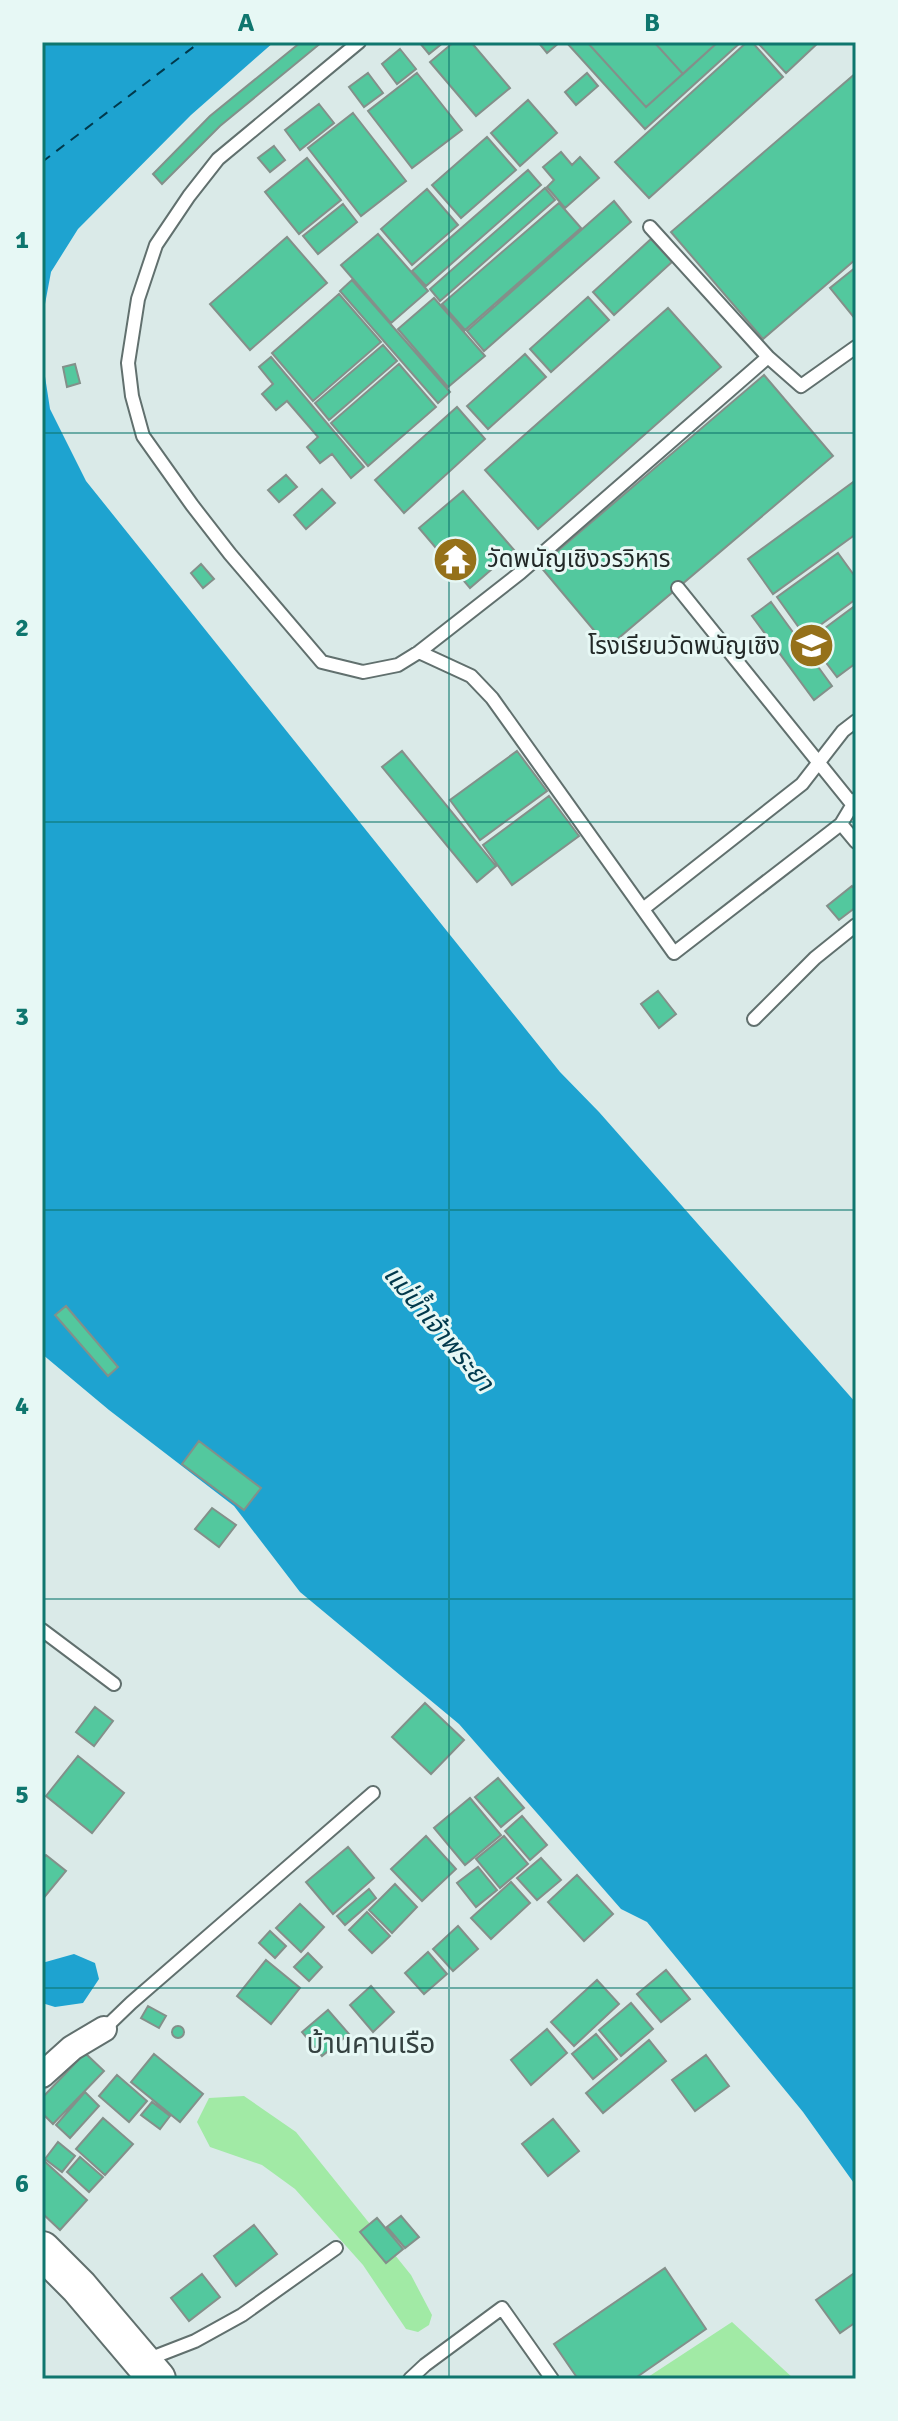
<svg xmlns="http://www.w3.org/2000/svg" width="898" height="2421" font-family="Signika,'Noto Sans Thai',sans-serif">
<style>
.green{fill:#a1eaa5}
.water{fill:#1ea3d0}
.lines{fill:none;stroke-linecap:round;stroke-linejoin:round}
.ferry{stroke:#01394c;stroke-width:2;stroke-dasharray:10 8;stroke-linecap:butt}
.building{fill:#53c89e;stroke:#83908a;stroke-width:2}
.lane-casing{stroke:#61706e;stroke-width:16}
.street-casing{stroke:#61706e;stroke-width:28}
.secondary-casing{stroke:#61706e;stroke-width:40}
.lane{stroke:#fff;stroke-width:12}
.street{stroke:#fff;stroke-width:24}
.secondary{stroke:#fff;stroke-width:36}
.grid{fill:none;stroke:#0f766e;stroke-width:2;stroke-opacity:0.55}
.labels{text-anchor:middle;stroke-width:6;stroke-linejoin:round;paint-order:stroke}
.poi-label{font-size:24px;fill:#222827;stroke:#e7f8f5;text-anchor:start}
.water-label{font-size:26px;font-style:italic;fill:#01394c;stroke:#e7f8f5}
.quarter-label{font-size:28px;fill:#344140;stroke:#e7f8f5}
.neatline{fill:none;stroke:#0f766e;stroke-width:3}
.grid-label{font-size:26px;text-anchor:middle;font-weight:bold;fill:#0f766e}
</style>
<rect width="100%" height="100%" fill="#daeae8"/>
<path class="green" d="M244 2096 296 2132 411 2275 432 2315 429 2325 418 2332 406 2329 363 2265 295 2189 262 2165 210 2147 197 2122 209 2098Z
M732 2322 794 2379H645Z"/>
<path class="water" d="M42 42H274L191 115 78 229 51 272 42 320Z
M42 357 50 409 86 481 560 1072 599 1112 856 1403V2186L803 2112 647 1922 621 1909 459 1724 300 1592 234 1506 109 1410 42 1354Z
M74 1954 95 1963 99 1979 83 2003 55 2007 42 2003V1963Z"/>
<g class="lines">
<path class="ferry" d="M42 162 200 42"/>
</g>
<path class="building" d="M301 42H322L220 126 162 184 153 174 210 116Z
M419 42H444L429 54Z
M454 42H471L510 88 476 116 430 62Z
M538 42H560L547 53Z
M566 42H587L646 107 718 42H741L645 129Z
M587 42H654L683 74 646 107Z
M654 42H718L683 74Z
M747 42H752L783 77 649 198 615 162Z
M757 42H819L786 73Z
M400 49 416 69 397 84 382 64Z
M368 73 383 93 364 107 349 87Z
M417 73 462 130 412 168 368 111Z
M587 73 598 86 576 105 565 92Z
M856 73V259L763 339 671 232Z
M528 100 557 133 520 166 491 133Z
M319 104 334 123 300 150 285 130Z
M353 113 406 181 361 216 308 148Z
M487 137 516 170 461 218 432 185Z
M274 146 285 160 270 172 258 158Z
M561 152 572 165 580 157 599 178 565 208 547 187 554 180 543 167Z
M307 158 341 200 299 234 265 192Z
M528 170 541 185 426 286 412 271Z
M545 188 555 200 440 301 430 289Z
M427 189 458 225 412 265 381 229Z
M614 201 631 222 484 351 467 331Z
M559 203 581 228 465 330 442 304Z
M343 204 357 222 318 254 303 236Z
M378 234 428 291 391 323 341 265Z
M287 237 327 283 250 350 210 304Z
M651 239 672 262 614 315 593 292Z
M856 267V320L830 288Z
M352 280 450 392 438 403 340 291Z
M339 294 381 342 313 401 272 353Z
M588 297 609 320 551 372 530 349Z
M434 298 485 356 448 387 398 329Z
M668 308 721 367 538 529 485 470Z
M383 345 397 361 329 420 315 403Z
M525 354 546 377 488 429 467 406Z
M271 357 364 467 351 478 332 454 320 463 307 447 318 437 287 401 276 410 262 394 273 384 259 367Z
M75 364 80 383 67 387 63 367Z
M399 364 436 407 368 466 331 423Z
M764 375 833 456 608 647 540 566Z
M457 407 485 439 404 513 375 480Z
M286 475 297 487 279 502 268 490Z
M856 480V534L773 594 748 559Z
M322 489 335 503 306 529 294 515Z
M463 491 514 550 470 588 419 528Z
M838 553 856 578V599L805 636 777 597Z
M201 564 214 579 203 588 191 573Z
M771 602 832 686 814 700 752 616Z
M856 605V663L837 677 809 640Z
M402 751 496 866 477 882 382 767Z
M517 751 547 791 480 840 450 800Z
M549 796 579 836 512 885 483 845Z
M852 886 856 891V907L839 920 827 906Z
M658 991 676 1014 659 1028 641 1004Z
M66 1306 118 1367 108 1376 55 1315Z
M199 1441 261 1488 244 1510 182 1464Z
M212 1508 236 1525 219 1547 195 1529Z
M425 1703 464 1740 431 1774 392 1737Z
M95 1707 113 1721 94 1746 76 1732Z
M78 1756 124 1793 92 1833 46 1796Z
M498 1778 524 1808 501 1827 475 1797Z
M470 1798 501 1835 465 1865 434 1828Z
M522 1816 547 1845 530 1860 505 1831Z
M426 1836 456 1869 422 1901 391 1869Z
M504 1836 528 1864 500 1888 476 1859Z
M348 1847 374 1878 333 1914 306 1882Z
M46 1855 66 1871 42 1900V1859Z
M541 1858 561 1880 537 1900 517 1878Z
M478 1867 497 1890 476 1907 457 1883Z
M577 1875 613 1914 584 1941 548 1902Z
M511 1882 530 1903 491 1939 471 1918Z
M395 1884 417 1907 392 1933 369 1910Z
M369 1889 376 1898 345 1925 337 1916Z
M300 1904 324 1927 301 1952 276 1928Z
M367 1912 390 1936 372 1953 349 1930Z
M458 1926 478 1949 453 1971 433 1949Z
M270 1931 286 1946 275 1958 259 1943Z
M428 1952 447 1974 424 1994 405 1973Z
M308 1953 322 1967 309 1981 294 1967Z
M266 1960 300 1988 271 2024 237 1996Z
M666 1970 690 1999 661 2022 637 1994Z
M597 1980 619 2004 574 2046 551 2022Z
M371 1986 394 2012 373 2032 350 2005Z
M631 2003 653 2029 621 2056 599 2030Z
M148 2006 166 2016 159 2028 141 2018Z
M328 2010 349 2034 322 2056 302 2032Z
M172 2032a6 6 0 1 1 12 0a6 6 0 1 1-12 0Z
M547 2029 567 2053 531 2085 511 2060Z
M596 2034 617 2059 593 2079 572 2054Z
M649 2040 666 2061 603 2113 586 2093Z
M85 2053 104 2071 53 2124 42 2113V2098Z
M154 2054 203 2094 180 2122 131 2082Z
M706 2055 729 2086 695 2111 672 2080Z
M117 2075 147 2101 129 2122 99 2096Z
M85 2092 99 2106 70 2138 56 2125Z
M152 2102 170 2116 160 2129 141 2115Z
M103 2118 133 2144 105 2175 76 2149Z
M553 2119 579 2151 548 2176 522 2144Z
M58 2142 75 2156 62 2172 45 2159Z
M80 2157 103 2177 89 2192 67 2172Z
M42 2159 87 2200 60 2230 42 2213Z
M401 2216 419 2237 405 2248 387 2227Z
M377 2218 403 2249 386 2263 360 2232Z
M254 2225 277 2254 236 2286 214 2256Z
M665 2268 706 2329 634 2379H578L554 2344Z
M856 2272V2322L840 2333 816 2300Z
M202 2274 220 2297 189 2321 171 2298Z"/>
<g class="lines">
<defs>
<path id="lane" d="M359 42 218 159 189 196 156 245 138 299 128 363 132 396 143 436 192 505 230 554 322 662 363 672 398 665 419 652 520 573 768 357 801 386 856 347
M650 227 768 357
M678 588 856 809
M419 652 471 676 492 698 674 953 841 824 856 799
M841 824 856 842
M643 909 802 784 843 731 856 721
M754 1019 815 958 856 925
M42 1630 114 1684
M104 2029 131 2003 373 1793
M146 2360 195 2341 242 2315 336 2248
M410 2379 425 2365 502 2308 552 2379"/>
<path id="street" d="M42 2075 72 2048 104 2029"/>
<path id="secondary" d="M42 2250 79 2287 157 2379"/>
</defs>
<use href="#lane" class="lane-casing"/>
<use href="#street" class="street-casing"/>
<use href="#secondary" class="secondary-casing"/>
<use href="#lane" class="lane"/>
<use href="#street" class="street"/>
<use href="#secondary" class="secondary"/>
</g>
<path class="grid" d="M449 42V2379M42 433H856M42 822H856M42 1210H856M42 1599H856M42 1988H856"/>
<defs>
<symbol id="temple-disc" viewBox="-11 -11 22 22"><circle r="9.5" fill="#95711a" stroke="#e7f8f5"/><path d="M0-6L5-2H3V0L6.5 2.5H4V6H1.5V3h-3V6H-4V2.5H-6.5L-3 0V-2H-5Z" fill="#fff"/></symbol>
<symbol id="school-disc" viewBox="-11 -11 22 22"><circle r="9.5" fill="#95711a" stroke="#e7f8f5"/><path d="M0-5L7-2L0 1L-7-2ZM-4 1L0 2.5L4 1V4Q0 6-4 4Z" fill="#fff"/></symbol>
</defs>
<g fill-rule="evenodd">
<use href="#temple-disc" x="430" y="534" width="51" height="51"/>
<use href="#school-disc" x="786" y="620" width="51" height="51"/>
</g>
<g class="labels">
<g class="poi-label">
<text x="487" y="567">วัดพนัญเชิงวรวิหาร</text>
<text x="780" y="654" text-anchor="end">โรงเรียนวัดพนัญเชิง</text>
</g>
<g class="water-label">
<text transform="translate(439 1328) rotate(50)" y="9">แม่น้ำเจ้าพระยา</text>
</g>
<g class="quarter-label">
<text x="371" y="2053">บ้านคานเรือ</text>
</g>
</g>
<rect width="898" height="2421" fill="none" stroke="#e7f8f5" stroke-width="88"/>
<rect x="44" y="44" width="810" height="2333" class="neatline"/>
<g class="grid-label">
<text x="246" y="31">A</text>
<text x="652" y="31">B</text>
<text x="22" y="248">1</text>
<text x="22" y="636">2</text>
<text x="22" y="1025">3</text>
<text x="22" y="1414">4</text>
<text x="22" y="1803">5</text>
<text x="22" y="2192">6</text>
</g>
</svg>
